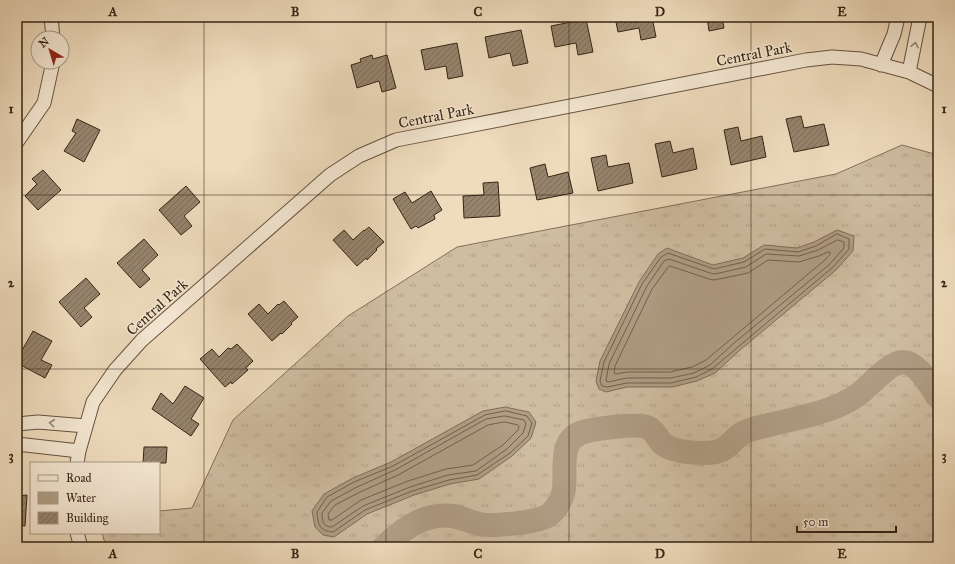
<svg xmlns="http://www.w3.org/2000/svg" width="955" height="564" font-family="'IM FELL Great Primer',serif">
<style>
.grass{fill:url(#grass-tufts);stroke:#82705c}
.water{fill:#b09d84;stroke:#7f6d58}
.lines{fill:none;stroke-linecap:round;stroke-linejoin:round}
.shore{stroke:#72604d;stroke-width:1}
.stream{stroke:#7f6d58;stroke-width:4}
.river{stroke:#b09d84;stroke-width:24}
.building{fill:url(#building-hatch);stroke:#352416}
.street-casing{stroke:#645240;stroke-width:15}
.street{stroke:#f5e8d4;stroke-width:13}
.oneway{stroke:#958675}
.grid{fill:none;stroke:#352416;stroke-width:1;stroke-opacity:0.55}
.labels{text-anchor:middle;stroke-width:3;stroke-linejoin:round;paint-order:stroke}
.street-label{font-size:15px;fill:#352416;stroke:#f5e8d4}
.neatline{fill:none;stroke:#352416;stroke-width:1.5}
.grid-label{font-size:13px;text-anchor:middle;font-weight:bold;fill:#352416}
</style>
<defs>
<pattern id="grass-tufts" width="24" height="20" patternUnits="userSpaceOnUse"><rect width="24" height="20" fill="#cfbda1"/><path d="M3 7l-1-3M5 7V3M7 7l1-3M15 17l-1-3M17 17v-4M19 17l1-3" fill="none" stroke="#b2a28a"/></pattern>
<pattern id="building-hatch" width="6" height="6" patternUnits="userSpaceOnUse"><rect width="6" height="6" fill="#96846d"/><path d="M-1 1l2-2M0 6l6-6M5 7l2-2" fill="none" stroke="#7b6c59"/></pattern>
</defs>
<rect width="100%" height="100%" fill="#efdcbd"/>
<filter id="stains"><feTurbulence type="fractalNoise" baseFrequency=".005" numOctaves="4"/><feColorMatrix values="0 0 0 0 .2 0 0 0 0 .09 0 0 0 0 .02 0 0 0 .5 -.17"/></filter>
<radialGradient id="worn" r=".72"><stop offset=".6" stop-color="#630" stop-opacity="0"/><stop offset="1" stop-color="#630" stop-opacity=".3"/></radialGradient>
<path class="grass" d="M902 145 938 155V547H106L102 533H159V511L192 508 233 420 348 316 457 247 836 174Z"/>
<path class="water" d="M837 230 854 236 853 251 836 270 740 350 715 373 697 381 672 387H627L606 392 599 389 596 381 600 361 639 282 658 254 667 248 713 265 743 258 764 245 797 248 814 242Z
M505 407 529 412 536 422 531 438 512 456 479 479 450 484 414 495 367 514 334 537 323 535 315 527 312 511 324 494 353 478 391 462 483 411Z"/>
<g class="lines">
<path class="shore" d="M837 234 849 239V249L833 267 738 347 712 369 696 377 671 383H627L607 387 602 386 600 381 604 362 642 284 661 257 668 253 714 269 744 262 765 249 798 252 816 246Z
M838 240 844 242V248L830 264 734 343 710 365 694 373 671 378H627L608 382 606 381 609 364 647 286 664 261 669 259 710 273 715 274 746 267 766 254 799 256 818 250Z
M828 252H830V254L826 259 731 339 706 360 692 367 670 372H627L616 374 614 373 615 366 652 289 669 266H670L709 279 714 280 748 273 768 260 799 262 819 256Z
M506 411 527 416 532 423 528 436 510 453 477 475 449 480 412 491 365 510 333 532C319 531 318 524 317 512L327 497 354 482 393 466 485 415Z
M505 416 524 420 526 424 523 433 507 449 476 471 448 475 410 487 363 506 332 527C323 527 322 521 322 513L331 501 357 487 395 470 486 419Z
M505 422 518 425 519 427 518 430 503 445 473 465 446 469 408 481 361 500 332 520H329L328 514 335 505 360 492 398 475 488 425Z"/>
<path class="stream" d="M937 395 938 394"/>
<path class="river" d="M384 547C402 529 425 512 452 516 461 517 470 522 479 524 492 527 506 524 519 523 527 522 543 519 549 515 552 513 554 510 556 508 560 502 563 496 564 489 566 472 559 441 580 433 591 429 636 423 647 427 655 430 657 439 663 444 674 453 706 455 719 451 730 448 734 437 743 433 752 428 763 427 773 424 802 417 834 412 859 394 870 386 889 362 903 362 918 362 930 386 938 397"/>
</g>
<path class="building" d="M615 17H652L656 37 641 40 639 28 618 32Z
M707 17H722L724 28 709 31Z
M586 19 593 52 578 55 576 43 555 47 551 26Z
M521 30 528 63 513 66 510 53 489 58 485 37Z
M457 43 463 76 448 79 446 66 425 70 421 50Z
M372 55 373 59 387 55 396 88 382 92 379 81 357 88 351 65 361 62 360 59Z
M801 116 804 128 824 124 829 145 794 152 786 119Z
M77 119 100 130 84 162 64 151 76 133 72 131Z
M738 127 741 141 762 136 766 157 731 165 724 130Z
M670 141 673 153 693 148 697 169 662 177 655 144Z
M606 155 608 167 629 163 633 183 598 191 591 158Z
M545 164 548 177 568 172 573 193 537 200 530 168Z
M43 170 61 190 38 210 25 196 37 184 32 179Z
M498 182 500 216 464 218 463 196 484 195 483 183Z
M186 186 200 202 184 216 192 226 181 235 159 210Z
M431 191 442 210 434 215 435 219 418 228 416 226 411 229 393 199 405 192 412 203Z
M369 227 384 242 376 249 377 250 367 260 366 258 357 266 333 240 344 230 353 240 364 230V231Z
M144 239 158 255 142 270 150 279 140 288 117 263Z
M86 278 100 294 84 308 92 317 81 327 59 302Z
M284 301 298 317 291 323 292 324 282 334 281 333 272 341 248 314 259 304 268 314 278 304 279 305Z
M33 331 52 341 41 360 52 365 45 378 17 363V359Z
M237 344 253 361 246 368 248 370 232 384 231 382 225 387 200 359 212 349 219 357 228 348 231 349Z
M185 386 204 398 191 419 199 424 191 436 152 409 161 393 173 404Z
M144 447H167L166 463H143Z
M27 495 25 526 17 525V496Z"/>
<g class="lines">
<defs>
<path id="street" d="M51 17 53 38
M881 65 894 34 898 17
M909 72 920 17
M17 142 44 103 53 62
M17 424 38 422 86 426
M17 444 79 451
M77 463 79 451 93 402 115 370 142 340 330 175 359 156 396 140 806 60 832 57 861 59 909 72 938 86
M77 533 81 547"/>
</defs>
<use href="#street" class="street-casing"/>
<use href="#street" class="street"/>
</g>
<defs><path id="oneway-chevron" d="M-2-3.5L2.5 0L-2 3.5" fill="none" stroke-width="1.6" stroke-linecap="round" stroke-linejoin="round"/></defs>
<g class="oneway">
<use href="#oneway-chevron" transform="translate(915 45) rotate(-78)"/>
<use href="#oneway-chevron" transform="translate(52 423) rotate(-174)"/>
</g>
<path class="grid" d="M204 17V547M386 17V547M569 17V547M751 17V547M17 195H938M17 369H938"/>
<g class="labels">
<g class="street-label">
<text transform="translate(754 54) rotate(-11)" y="5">Central Park</text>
<text transform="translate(436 116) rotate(-11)" y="5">Central Park</text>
<text transform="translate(157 307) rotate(-42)" y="5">Central Park</text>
</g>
</g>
<rect width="955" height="564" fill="none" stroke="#efdcbd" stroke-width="44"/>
<rect x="30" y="462" width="130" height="72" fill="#f5e8d4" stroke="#a89a88"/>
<rect x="38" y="475" width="20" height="6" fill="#f5e8d4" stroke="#a89a88"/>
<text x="66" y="482" font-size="12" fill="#352416">Road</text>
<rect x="38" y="492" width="20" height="12" fill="#b09d84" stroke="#a89a88"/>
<text x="66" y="502" font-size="12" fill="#352416">Water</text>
<rect x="38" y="512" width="20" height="12" fill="url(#building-hatch)" stroke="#a89a88"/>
<text x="66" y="522" font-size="12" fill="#352416">Building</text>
<g transform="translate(50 50) rotate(322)"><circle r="19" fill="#f5e8d4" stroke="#a89a88"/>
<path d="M0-3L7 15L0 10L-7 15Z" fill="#8f2418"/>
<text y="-6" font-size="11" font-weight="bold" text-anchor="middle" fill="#352416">N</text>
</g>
<path d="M797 526v6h99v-6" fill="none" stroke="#352416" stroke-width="2"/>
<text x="803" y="526" font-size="12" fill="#352416" stroke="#f5e8d4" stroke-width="3" paint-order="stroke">50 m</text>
<rect x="22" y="22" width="911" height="520" class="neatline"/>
<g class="grid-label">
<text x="113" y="16">A</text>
<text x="295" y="16">B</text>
<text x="478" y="16">C</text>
<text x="660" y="16">D</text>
<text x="842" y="16">E</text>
<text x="11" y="113">1</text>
<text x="944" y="113">1</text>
<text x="11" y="287">2</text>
<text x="944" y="287">2</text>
<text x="11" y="460">3</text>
<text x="944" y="460">3</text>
<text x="113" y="558">A</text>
<text x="295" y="558">B</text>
<text x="478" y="558">C</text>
<text x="660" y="558">D</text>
<text x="842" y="558">E</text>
</g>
<rect width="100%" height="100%" filter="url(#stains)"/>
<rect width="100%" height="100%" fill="url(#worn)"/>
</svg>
